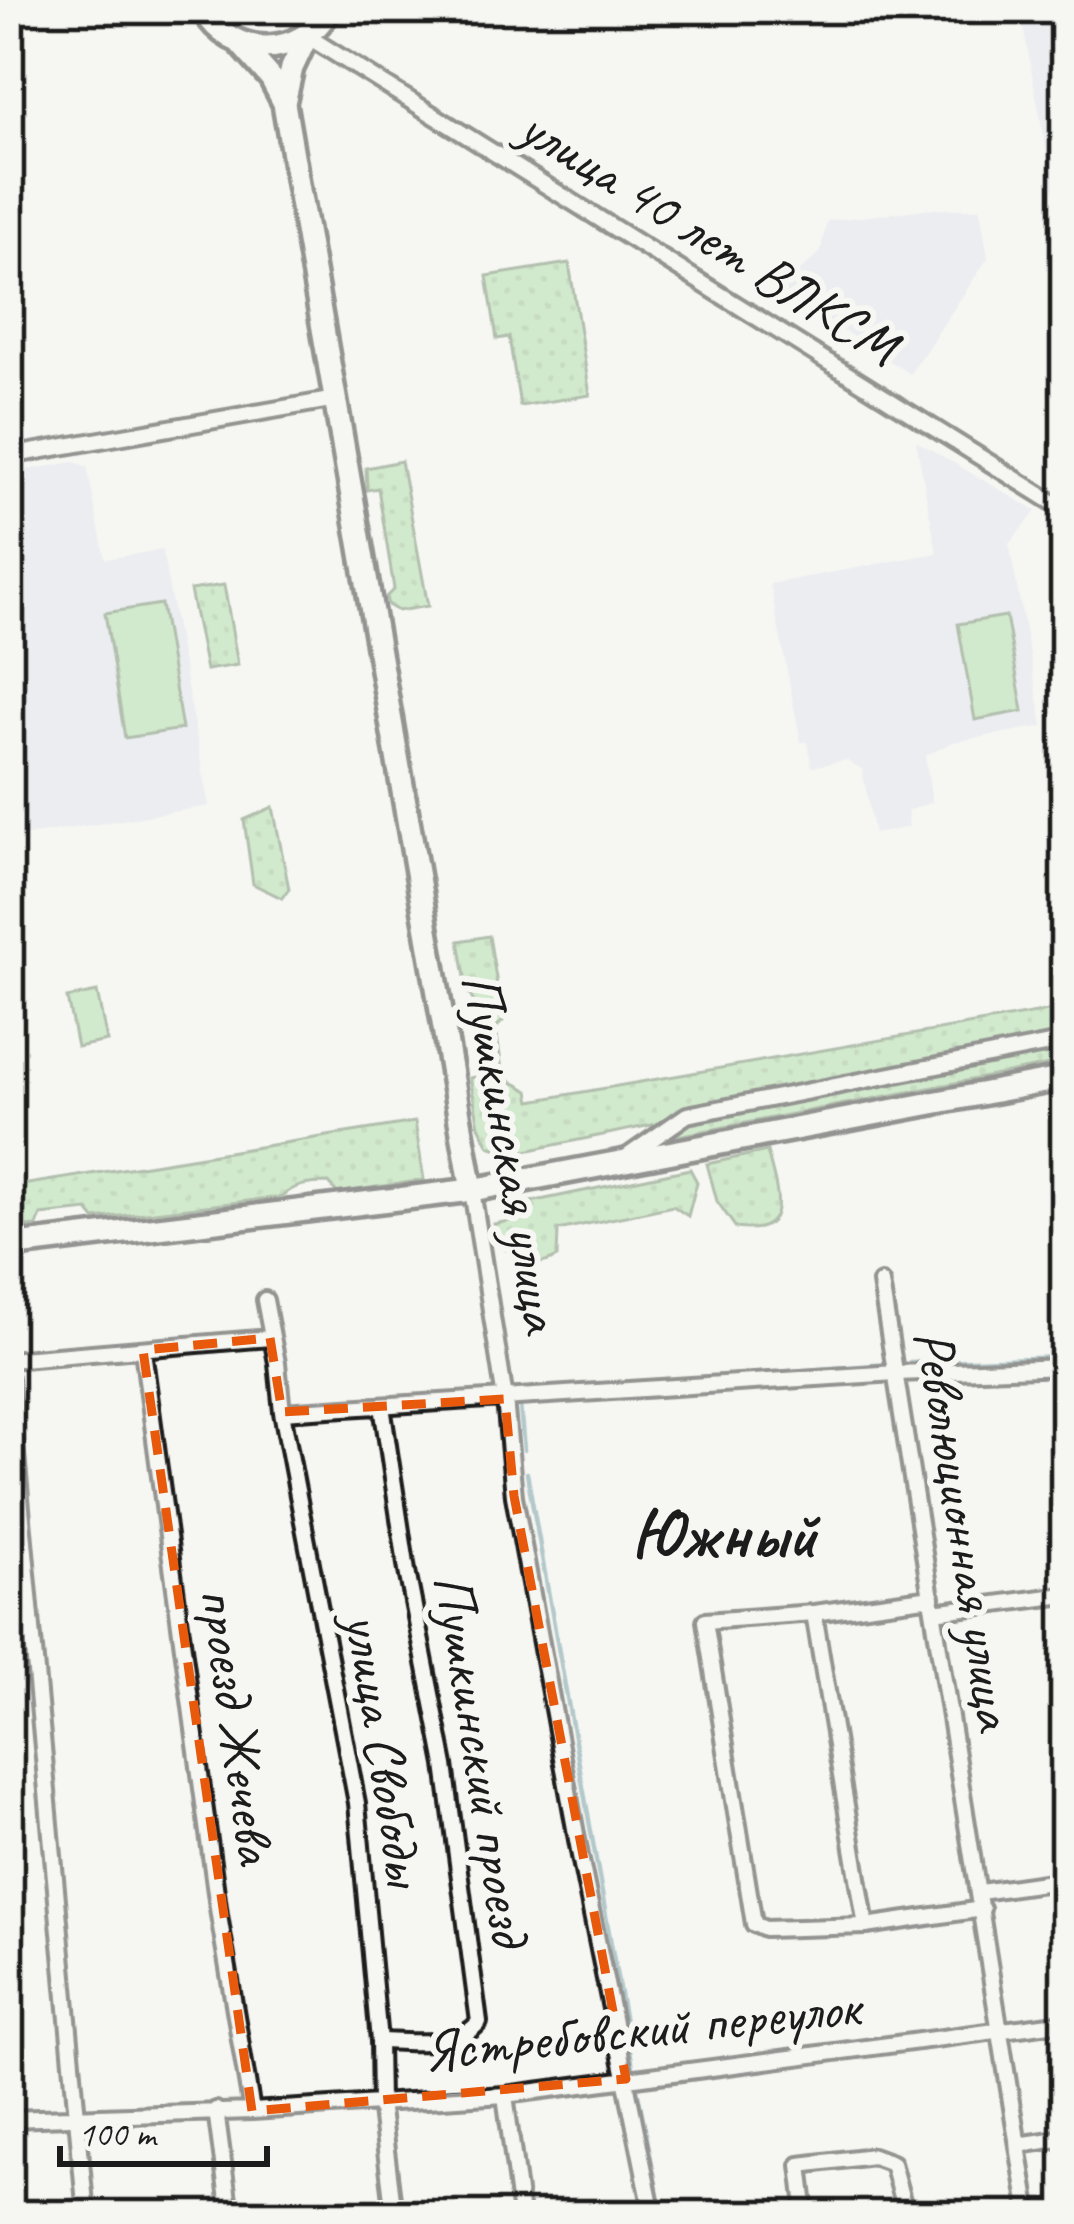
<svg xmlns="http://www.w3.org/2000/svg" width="1074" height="2224" font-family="Caveat,sans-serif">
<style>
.built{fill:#dde3ee}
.grass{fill:url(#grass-dots);stroke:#607b5c;stroke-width:3}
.pitch{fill:#a5da9d;stroke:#607b5c;stroke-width:3}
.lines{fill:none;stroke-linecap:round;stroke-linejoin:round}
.stream{stroke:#629199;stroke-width:4.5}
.street-casing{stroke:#1c1c1c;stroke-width:22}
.primary-casing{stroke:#1c1c1c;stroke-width:30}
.street{stroke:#f6f6f2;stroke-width:14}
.primary{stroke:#f6f6f2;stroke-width:21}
.marked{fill:none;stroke:#e8590c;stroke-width:9;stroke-dasharray:24 15;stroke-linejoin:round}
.labels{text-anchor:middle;stroke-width:12;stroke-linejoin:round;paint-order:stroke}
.street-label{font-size:57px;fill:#1c1c1c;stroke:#f6f6f2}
.district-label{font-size:69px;font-weight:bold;fill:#1c1c1c;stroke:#f6f6f2}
</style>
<defs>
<pattern id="grass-dots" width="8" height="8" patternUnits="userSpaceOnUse" patternTransform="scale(3)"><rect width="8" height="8" fill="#a5da9d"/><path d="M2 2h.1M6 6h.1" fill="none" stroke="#8dba87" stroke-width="1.8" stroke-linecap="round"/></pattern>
</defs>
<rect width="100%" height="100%" fill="#f6f6f2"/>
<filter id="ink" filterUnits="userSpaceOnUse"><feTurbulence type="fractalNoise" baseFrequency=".00833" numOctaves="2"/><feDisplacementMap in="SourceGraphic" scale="24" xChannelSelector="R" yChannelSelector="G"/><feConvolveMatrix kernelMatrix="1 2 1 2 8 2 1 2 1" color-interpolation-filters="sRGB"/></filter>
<g filter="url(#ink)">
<path class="built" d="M1020 9H1065V249L1047 154Z
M926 209H980L988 258 910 374 801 303 788 308 772 296 820 253 827 221Z
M916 441 1036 511 1009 544 1043 726 953 742 925 756 932 802 907 811 909 827 874 834 862 769 846 760 812 767 807 742H801L770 584 937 553Z
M74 462 87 467 105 559 162 550 209 806 9 838V473Z"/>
<path class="grass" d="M569 263 590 395 520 406 509 337 497 339 487 276Z
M401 461 428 606 398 611 388 605 386 597 394 589 378 488 367 490 366 468Z
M224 585 238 665 206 670 190 590Z
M273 807 289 889 282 898 253 884 244 820Z
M489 936 503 1021 496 1028 503 1077 529 1091 531 1101 1065 1008V1035L687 1107 656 1124 511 1154 489 1146 479 1126 470 1078 479 1076 488 1065 486 1026 467 989 459 941Z
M1065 1049V1062L662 1139 689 1122Z
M415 1122 424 1180 337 1193 329 1183C311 1183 294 1184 282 1197L95 1219 88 1210 41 1215 37 1226 9 1229V1187Z
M767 1151C776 1188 796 1237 736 1228L717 1201 707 1164Z
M690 1169 697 1182 688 1216 673 1206 558 1230 557 1257C528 1274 500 1254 494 1224L528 1217 526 1203Z"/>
<path class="pitch" d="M161 604 182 729 125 738 105 613Z
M1006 616 1023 711 975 720 958 624Z
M97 992 107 1041 77 1047 67 998Z"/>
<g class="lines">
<path class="stream" d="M910 1362 1065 1357
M553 1388 889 1364
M520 1405 524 1450
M527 1473 633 2067
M637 2089 662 2215"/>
<defs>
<path id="street" d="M307 36 1065 510
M9 456 336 399
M628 1156 687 1115 1065 1041
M472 1190 505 1399 514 1496 580 1856 653 2215
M881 1283 1029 2215
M265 1300 277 1363 282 1412 357 1803 379 2041 380 2102 394 2215
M143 1350 219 1915 252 2111
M9 1360 270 1338
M9 1378 86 2215
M282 1412 896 1373 1065 1367
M932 1597 814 1613 705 1621 754 1924 765 1929 866 1926 982 1909
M934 1612 1065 1595
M814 1613 866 1926
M980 1892 1065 1880
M379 2041C412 2041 456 2050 479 2022L445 1765 407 1571 382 1406
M505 2095 521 2215
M216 2110 230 2215
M9 2119 252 2111 505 2095 1065 2022
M1018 2145 1065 2138
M806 2215 800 2165 873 2156 892 2163 906 2215"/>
<path id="primary" d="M203 9C232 60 301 59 330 9
M240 43 271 78 284 103 472 1190
M284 103 292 68 307 36
M9 1246 472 1190 1065 1078"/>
</defs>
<use href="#street" class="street-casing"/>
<use href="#primary" class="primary-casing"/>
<use href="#street" class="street"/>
<use href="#primary" class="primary"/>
</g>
</g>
<path d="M0 0H1074V2224H0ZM270 1338 282 1412 505 1399 514 1496 626 2079 252 2111 143 1350Z" fill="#f6f6f2" fill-opacity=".55" fill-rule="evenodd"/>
<path class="marked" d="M270 1338 282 1412 505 1399 514 1496 626 2079 252 2111 143 1350Z"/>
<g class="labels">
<g class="street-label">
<text transform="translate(710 235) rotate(32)" y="20">улица 40 лет ВЛКСМ</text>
<text transform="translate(513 1152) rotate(80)" y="20">Пушкинская улица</text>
<text transform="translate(966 1529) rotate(81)" y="20">Революционная улица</text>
<text transform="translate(239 1725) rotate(82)" y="20">проезд Жечева</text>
<text transform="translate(386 1749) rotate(81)" y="20">улица Свободы</text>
<text transform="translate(483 1759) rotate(81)" y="20">Пушкинский проезд</text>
<text transform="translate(641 2028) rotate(-6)" y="20">Ястребовский переулок</text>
</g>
<g class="district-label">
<text x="724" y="1557">Южный</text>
</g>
</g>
<rect width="1074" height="2224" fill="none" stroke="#f6f6f2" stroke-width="48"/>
<rect x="24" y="24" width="1026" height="2176" fill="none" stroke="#1c1c1c" stroke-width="4.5" filter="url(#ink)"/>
<path d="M60 2146v18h207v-18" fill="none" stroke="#1c1c1c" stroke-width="6"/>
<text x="78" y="2146" font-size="36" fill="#1c1c1c" stroke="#f6f6f2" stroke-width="9" paint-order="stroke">100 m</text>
</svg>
